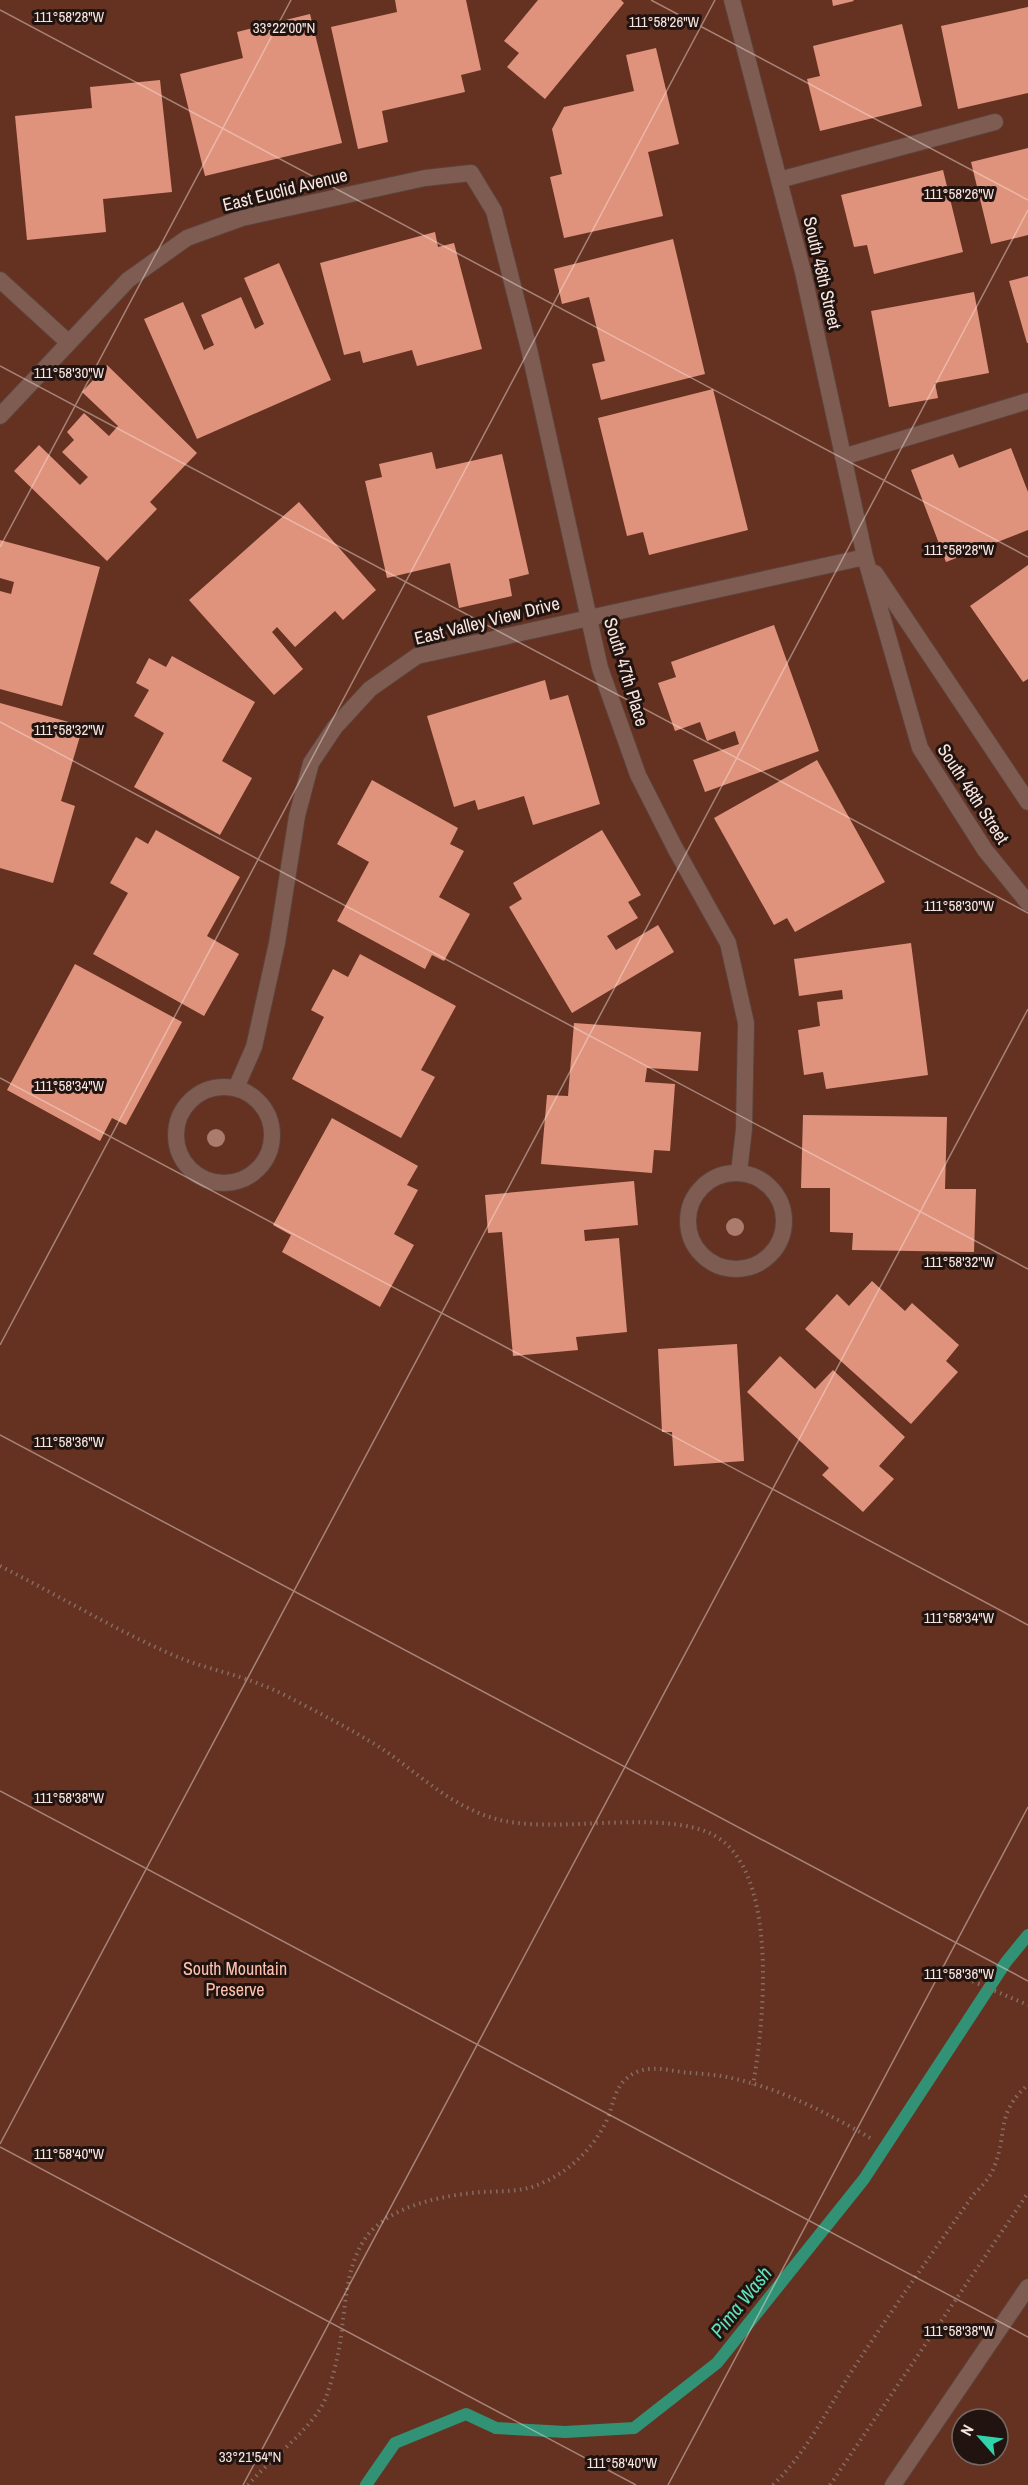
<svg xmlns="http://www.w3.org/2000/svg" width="1028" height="2485" font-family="'Archivo Narrow',sans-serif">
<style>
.green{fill:#653222;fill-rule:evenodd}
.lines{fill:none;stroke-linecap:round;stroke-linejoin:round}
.stream{stroke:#329276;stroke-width:12}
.building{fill:#e0937c}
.service-casing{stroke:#5c423b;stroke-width:18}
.minor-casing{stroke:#5c423b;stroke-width:18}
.path{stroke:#866c64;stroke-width:4;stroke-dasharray:1.5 4.5;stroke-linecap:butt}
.service{stroke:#7e5c51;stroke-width:16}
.minor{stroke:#7e5c51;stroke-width:16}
.tree{fill:#ab7b6d}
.ticks{fill:none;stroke:#f9e5df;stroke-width:1.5;stroke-opacity:0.45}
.labels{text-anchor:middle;stroke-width:6;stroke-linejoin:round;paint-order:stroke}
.street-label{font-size:18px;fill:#f9e5df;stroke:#211410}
.park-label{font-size:18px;fill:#ffc0ad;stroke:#211410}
.water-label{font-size:20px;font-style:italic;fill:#60e2bb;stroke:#211410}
.ticks-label{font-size:15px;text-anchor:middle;fill:#f9e5df;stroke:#211410;stroke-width:6;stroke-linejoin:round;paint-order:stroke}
</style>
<rect width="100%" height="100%" fill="#45271e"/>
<path class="green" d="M0 0H1028V2485H0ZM962 2419H998V2455H962Z"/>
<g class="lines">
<path class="stream" d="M366 2485 395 2443 466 2414 496 2428 565 2432 634 2428 717 2363 864 2179 1006 1962 1028 1935"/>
</g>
<path class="building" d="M395 0H466L481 70 461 75 465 92 382 111 388 142 358 149 331 27 397 12Z
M538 0H621L624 3 545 99 507 67 519 53 504 41Z
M832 0H853L854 1 833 6Z
M1028 7V93L958 109 941 26Z
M310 14 342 143 205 176 180 74 243 58 237 32Z
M902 24 922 106 820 131 807 79 820 76 813 46Z
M656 48 679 144 648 152 663 216 564 238 550 177 562 174 552 129 564 107 634 91 626 55Z
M160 80 172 192 103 199 106 232 27 240 15 116 92 108 90 87Z
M1028 148V235L991 244 971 162Z
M943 170 963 252 874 274 867 245 854 247 841 195Z
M435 232 438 247 454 243 482 349 417 366 412 350 363 363 360 351 344 355 320 263Z
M673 239 705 374 601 400 592 364 605 361 589 297 562 304 554 269Z
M279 263 331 380 197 439 144 319 183 302 204 350 214 345 201 315 241 297 255 329 264 324 244 278Z
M1028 276V343H1027L1009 281Z
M974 292 989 373 935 383 938 398 889 407 871 311Z
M107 365 197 453 150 502 157 509 107 561 14 471 39 445 80 485 88 477 62 452 74 440 67 432 84 413 109 436 118 426 82 392Z
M713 389 748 530 649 555 643 532 627 536 598 418Z
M1011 448 1028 492V530L946 562 911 470 953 454 959 468Z
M432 452 436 469 502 454 529 574 509 579 512 596 459 608 450 563 387 578 365 481 382 477 379 464Z
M299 502 376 590 343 620 335 611 295 647 277 627 272 632 303 669 274 695 189 600Z
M0 540 100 567 62 706 0 689V591L11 594 14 582 0 578Z
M1028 565V679L1023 682 970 606Z
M774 625 819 751 705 792 693 760 739 744 735 731 707 741 700 722 675 731 658 683 676 677 671 662Z
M172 656 255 702 222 761 252 778 220 835 134 787 164 733 134 716 149 690 136 683 149 658 166 667Z
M545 680 550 700 568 695 600 804 533 825 524 796 478 810 475 800 454 807 427 716Z
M0 703 83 726 61 801 75 806 53 883 0 868Z
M817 760 885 882 795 932 787 918 774 925 714 818Z
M372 780 458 828 450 844 464 851 439 897 470 914 444 961 432 955 425 969 337 921 369 862 337 844Z
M156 830 240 877 207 936 239 954 204 1016 93 954 128 893 110 883 136 837 148 844Z
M602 830 641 895 628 902 638 918 607 936 616 950 658 925 674 952 572 1013 509 907 522 899 513 883Z
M911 943 928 1075 826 1089 823 1072 804 1075 798 1030 820 1026 817 1002 843 999 842 990 799 996 794 959Z
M360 954 456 1006 421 1070 435 1077 401 1138 292 1079 324 1017 311 1010 333 969 348 977Z
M75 964 182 1022 126 1125 112 1118 100 1141 7 1090Z
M574 1023 701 1032 698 1071 647 1068 645 1082 675 1084 670 1151 654 1150 652 1173 541 1164 547 1095 568 1096Z
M803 1115 947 1117 945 1189H976L974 1252 852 1250 853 1233 830 1232V1188H801Z
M332 1118 418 1166 407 1185 418 1190 394 1234 414 1245 380 1307 282 1252 291 1235 273 1225Z
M634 1181 638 1225 584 1230 585 1241 619 1238 627 1332 576 1337 578 1350 513 1356 502 1232 488 1233 485 1195Z
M872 1281 905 1311 912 1303 959 1345 946 1361 958 1372 911 1424 805 1329 837 1294 849 1306Z
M737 1344 744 1461 674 1466 672 1432H662L658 1349Z
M780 1356 815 1389 833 1370 905 1437 879 1466 894 1479 863 1512 822 1475 829 1468 747 1392Z"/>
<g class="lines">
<defs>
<path id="service" d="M779 180 995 122
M843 457 1028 401"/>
<path id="minor" d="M732 0 803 272 865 557 920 748 985 850 1028 903
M0 280 69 343
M0 416 128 280 187 238 242 218 425 178 471 173 494 211 529 349 600 668 638 775 675 848 728 943 746 1023 744 1129 739 1172
M875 573 1028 802
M176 1135a48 48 0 1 1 96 0a48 48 0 1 1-96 0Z
M236 1088 254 1047 277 943 297 816 311 763 335 727 370 689 417 656 865 557
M688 1221a48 48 0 1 1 96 0a48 48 0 1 1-96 0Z
M893 2485 1028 2287"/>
</defs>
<use href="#service" class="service-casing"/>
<use href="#minor" class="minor-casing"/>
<path class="path" d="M0 1566C58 1595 113 1629 173 1655 202 1668 233 1673 262 1685 283 1693 303 1705 323 1715 347 1728 370 1740 391 1755 424 1779 453 1806 493 1818 554 1838 679 1802 725 1843 777 1888 764 2023 753 2085
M967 1979 1028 2005
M248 2485C269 2460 315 2427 326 2397 331 2384 335 2368 338 2354 346 2316 343 2268 367 2236 391 2205 445 2195 482 2192 502 2191 522 2192 540 2184 571 2171 597 2145 609 2115 613 2103 616 2087 626 2079 642 2064 662 2069 682 2072 698 2074 715 2074 731 2078 780 2088 829 2114 872 2139
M773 2485C810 2449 830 2403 859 2360 896 2304 935 2249 974 2194 982 2186 990 2178 994 2167 1008 2134 995 2113 1028 2085
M830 2485 1028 2193"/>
<use href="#service" class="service"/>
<use href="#minor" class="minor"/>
</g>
<g class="tree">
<circle cx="216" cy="1138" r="9"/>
<circle cx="735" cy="1227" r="9"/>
</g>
<path class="ticks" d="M651 0 1028 200M0 10 1028 557M0 366 1028 913M0 547 291 0M0 722 1028 1269M0 1078 1028 1625M0 1345 715 0M0 1435 1028 1981M0 1791 1028 2337M0 2144 1028 210M0 2147 636 2485M243 2485 1028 1009M668 2485 1028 1807"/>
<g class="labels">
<g class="street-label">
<text transform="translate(285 190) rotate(-14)" y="6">East Euclid Avenue</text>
<text transform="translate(822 273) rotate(77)" y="6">South 48th Street</text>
<text transform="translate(487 621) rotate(-14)" y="6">East Valley View Drive</text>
<text transform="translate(626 672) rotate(73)" y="6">South 47th Place</text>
<text transform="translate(973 794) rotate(57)" y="6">South 48th Street</text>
</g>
<g class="park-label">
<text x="235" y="1975">South Mountain<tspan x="235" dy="21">Preserve</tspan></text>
</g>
<g class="water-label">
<text transform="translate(741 2302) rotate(-51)" y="7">Pima Wash</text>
</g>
</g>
<g class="ticks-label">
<text x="69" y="22">111°58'28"W</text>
<text x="664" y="27">111°58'26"W</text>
<text x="284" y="33">33°22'00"N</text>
<text x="959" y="199">111°58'26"W</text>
<text x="69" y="378">111°58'30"W</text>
<text x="959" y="555">111°58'28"W</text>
<text x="69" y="735">111°58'32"W</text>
<text x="959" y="911">111°58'30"W</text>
<text x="69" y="1091">111°58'34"W</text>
<text x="959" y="1267">111°58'32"W</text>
<text x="69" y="1447">111°58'36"W</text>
<text x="959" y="1623">111°58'34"W</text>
<text x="69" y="1803">111°58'38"W</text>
<text x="959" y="1979">111°58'36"W</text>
<text x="69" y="2159">111°58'40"W</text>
<text x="959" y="2336">111°58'38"W</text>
<text x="250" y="2462">33°21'54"N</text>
<text x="622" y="2468">111°58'40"W</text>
</g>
<g transform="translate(980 2437) rotate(298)"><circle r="28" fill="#211410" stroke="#776863" stroke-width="1.5"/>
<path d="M0-4.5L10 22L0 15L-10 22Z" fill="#30d4aa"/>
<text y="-9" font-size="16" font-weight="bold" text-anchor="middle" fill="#f9e5df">N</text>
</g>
</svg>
